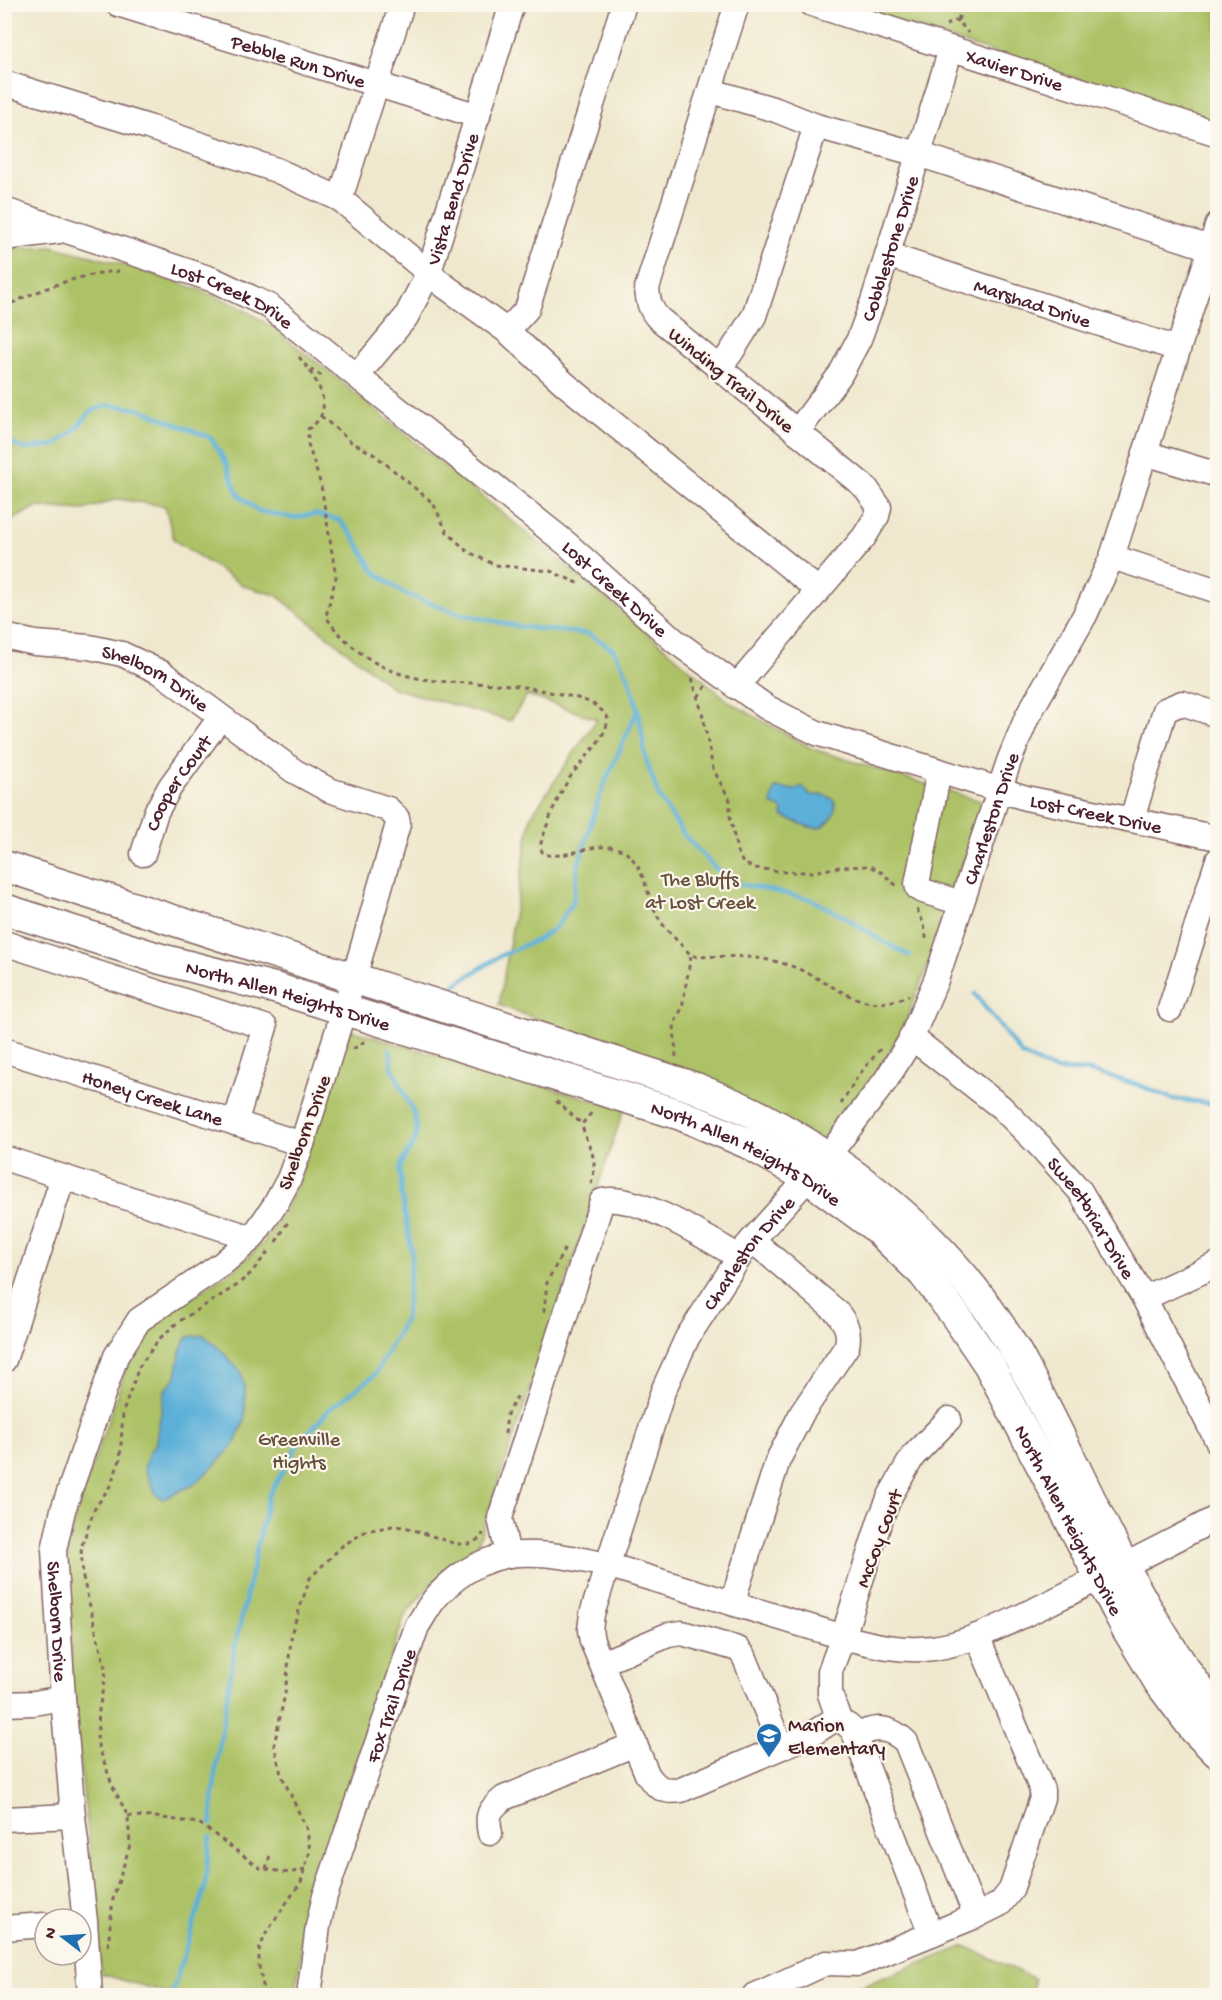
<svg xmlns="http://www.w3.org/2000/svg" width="1222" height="2000" font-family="'Gochi Hand',sans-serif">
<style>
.green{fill:#adc266;stroke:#7c7048;stroke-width:1.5}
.water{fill:#5cb0d8;stroke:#536882;stroke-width:1.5}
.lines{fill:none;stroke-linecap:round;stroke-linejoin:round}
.stream{stroke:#5cb0d8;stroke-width:4.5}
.minor-casing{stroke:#846564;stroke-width:27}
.major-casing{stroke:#846564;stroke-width:33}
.path{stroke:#846564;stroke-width:3;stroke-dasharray:4.5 4.5;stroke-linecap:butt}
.minor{stroke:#fff;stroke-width:24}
.major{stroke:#fff;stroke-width:30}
.labels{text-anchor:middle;stroke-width:4.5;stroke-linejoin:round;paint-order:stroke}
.street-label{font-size:20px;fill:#4a1f2b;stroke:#fbf7ec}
.park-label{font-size:20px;fill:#68503d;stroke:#fbf7ec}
.poi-label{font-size:20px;fill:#4a1f2b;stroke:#fbf7ec;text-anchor:start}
</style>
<rect width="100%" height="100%" fill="#fbf7ec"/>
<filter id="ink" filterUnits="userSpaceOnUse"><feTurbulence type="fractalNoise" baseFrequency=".0167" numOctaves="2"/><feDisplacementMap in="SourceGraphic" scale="12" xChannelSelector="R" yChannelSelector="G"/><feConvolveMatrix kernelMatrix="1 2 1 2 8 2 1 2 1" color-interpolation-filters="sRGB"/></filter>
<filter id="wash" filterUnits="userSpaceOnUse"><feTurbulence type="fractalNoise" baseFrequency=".008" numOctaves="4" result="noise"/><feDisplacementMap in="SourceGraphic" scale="24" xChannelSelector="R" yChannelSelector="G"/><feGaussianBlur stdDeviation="1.35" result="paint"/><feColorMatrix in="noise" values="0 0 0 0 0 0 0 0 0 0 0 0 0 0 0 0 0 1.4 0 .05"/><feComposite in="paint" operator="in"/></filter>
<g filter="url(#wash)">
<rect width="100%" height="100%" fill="#f0e8ce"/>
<path class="green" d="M843 5H1217V123Z
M51 246 130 266 203 291 238 306 271 326 335 377 560 560 731 703 813 749 984 802 924 976 900 1034 875 1076 824 1141 699 1079 499 1005 531 816 597 719 527 695 510 721 393 688 276 595 244 586 174 540 165 506 117 499 84 510 36 507 5 524V248Z
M350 1030 624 1109 475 1552C445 1567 426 1589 405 1615L310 1899 301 1949 296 1995H175L101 1974 98 1923 73 1700 67 1551 77 1511 129 1360 151 1324 235 1269 264 1242 283 1214 295 1189Z
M965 1946 1035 1979 1030 1995H838Z"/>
<path class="water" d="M802 786 810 795H825L834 800C838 814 831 822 819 828L809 827 782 816 783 812 781 808 771 804 775 788 796 790Z
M204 1335 223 1352 241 1372 245 1387V1420L234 1445 215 1465 193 1485 163 1499 157 1496 144 1468 150 1450 155 1446 165 1390 176 1377 181 1348 188 1337Z"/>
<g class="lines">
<path class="stream" d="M4 440 25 449 55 445 74 431 91 411 109 405 140 409 211 438 225 461 238 494 258 511 294 518 314 514 339 520 354 537 374 571 403 593 460 614 522 627 589 634 613 649 629 678 638 709 646 759 659 797 684 835 715 868 740 884 810 899 845 917 882 941 910 956
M454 985 500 956 539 939 556 927 573 902 578 866 600 794 638 709
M975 994 1022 1055 1054 1070 1089 1071 1136 1084 1173 1099 1218 1104
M211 1824 216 1767 235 1647 268 1497 298 1444 330 1409 375 1375 405 1319 412 1254 402 1197 400 1170 403 1160 414 1143 417 1131 414 1114 392 1067 390 1049
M171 1996 205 1888 210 1837"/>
</g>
</g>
<g filter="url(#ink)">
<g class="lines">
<defs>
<g id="minor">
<path id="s1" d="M118 4 478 116"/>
<path id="s2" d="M812 4 1218 134"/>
<path d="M4 83 148 127 276 170 340 199 442 284 507 331 527 309 624 4"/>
<path d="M711 91 776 110 816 126 754 316 730 354 718 368"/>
<path d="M816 126 918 154 1210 248"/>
<path d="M340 199 402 4"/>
<path id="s3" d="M4 210 214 280 269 306 567 544 675 641 766 707 817 733 1026 798 1218 838"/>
<path d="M4 238 59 231"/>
<path id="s4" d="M887 255 1178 349"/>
<path d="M507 331 565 384 818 590"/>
<path id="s5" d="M357 376 406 317 429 272 512 4"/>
<path id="s6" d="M797 432 840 375 859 339 873 301 951 49"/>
<path d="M1145 453 1218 475"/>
<path d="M1112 557 1218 591"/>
<path id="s7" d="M4 636 35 643 89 647 122 654 162 673 294 771 329 790 388 809 397 818 398 824 354 978 302 1144 289 1179 275 1205 252 1238 222 1264 139 1320 116 1356 63 1510 54 1550 63 1698 73 1816 85 1921 90 1996"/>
<path d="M736 687 864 537 877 516 879 507 866 488 658 318C650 309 648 301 647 288L737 4"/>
<path d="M939 771 917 884 918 888 923 891 961 903"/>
<path d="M1132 819 1165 710 1182 703 1218 715"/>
<path id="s8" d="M143 854 156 812 170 787 220 718"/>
<path d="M4 943 265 1027 235 1123"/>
<path d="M1170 1009 1218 860"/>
<path id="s9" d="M911 1037 1001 1107 1041 1147 1080 1191 1144 1298 1218 1442"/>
<path id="s10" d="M4 1050 302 1144"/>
<path d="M4 1158 252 1238"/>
<path d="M1144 1298 1218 1264"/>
<path d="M4 1360 63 1177"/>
<path id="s11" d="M949 1419 913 1456 891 1494 880 1520 843 1637 830 1671V1694L838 1717 812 1734 681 1790C665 1793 656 1788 647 1774L592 1641 590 1630 592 1614 663 1391 687 1338 746 1247 828 1156 886 1080 909 1043 936 980 1009 761 1027 717 1085 615 1112 557 1218 224"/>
<path d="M508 1555 500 1518 602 1201C635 1192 710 1240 739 1257"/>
<path d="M732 1603 778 1460 802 1413 847 1346C850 1331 846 1324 837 1312L752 1240"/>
<path d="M602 1663 668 1635 682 1633 738 1649 744 1656 781 1747"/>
<path d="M4 1704 34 1703 63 1698"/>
<path d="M847 1725 853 1730 931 1934"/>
<path d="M856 1737C874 1725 890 1727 906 1742L976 1916"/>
<path d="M4 1819 73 1816"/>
<path d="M490 1833C486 1814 490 1809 504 1798L635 1744"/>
<path d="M4 1928 45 1925"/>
<path id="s12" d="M309 1996 318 1926 325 1896 417 1626C424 1616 430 1603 438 1595 489 1540 542 1551 607 1565L843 1637C873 1645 902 1652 933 1648 972 1643 1008 1622 1043 1606 1102 1577 1160 1548 1218 1517"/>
<path d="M754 1996 826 1963 858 1964 976 1916 1000 1904 1011 1890 1042 1798V1790L977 1636"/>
</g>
<g id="major">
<path d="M4 866 696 1088C718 1098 741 1106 763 1118 866 1174 957 1249 1016 1352 1083 1471 1130 1607 1218 1713"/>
<path id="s13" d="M4 909 161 959 278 989 681 1115 747 1143 808 1178 875 1227 923 1273 956 1316 989 1365 1127 1629 1159 1682 1195 1730 1218 1753"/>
</g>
</defs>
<use href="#minor" class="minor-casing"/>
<use href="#major" class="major-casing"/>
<path class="path" d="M958 20 963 4
M946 25 958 20 968 33
M4 307C41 289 79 274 119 271
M299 357C316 378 339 410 308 429V444L321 485 336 577 326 616C333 628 340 635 350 644 399 689 449 680 510 685 527 687 544 691 560 694 578 698 597 701 608 718 606 740 583 758 571 776 558 795 549 818 542 840L540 846 543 854C565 860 589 844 611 847 644 851 645 895 658 917 666 931 680 943 691 955L698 957C728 956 756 955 785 964 830 977 860 1020 909 995
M310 371 313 370 320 375H325
M321 416 350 441 375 455 433 503 447 532 467 551 495 565 550 571 578 583
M692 678 703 716 713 769 730 800V816L737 851 743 863 755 868 785 872H812L840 867 870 866 881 872 897 886
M698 697 706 686
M917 909 924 925 927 943
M353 1049 365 1041
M676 1057 674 1024 682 1008 691 955
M556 1101 582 1124
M841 1104 858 1076 881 1048
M591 1184C600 1154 587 1150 582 1124L593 1111
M276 1242 288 1222
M544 1312 547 1282 565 1248
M505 1434 507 1414 518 1395
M128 1816 155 1817 199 1823 260 1868 289 1873 305 1869
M266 1869 270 1855
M108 1946 113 1899 130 1845 128 1816 113 1787 97 1742 99 1710 106 1671 83 1578 81 1548 94 1510 110 1486 120 1460 123 1412 139 1367 159 1339 178 1322 236 1286 251 1273 268 1252
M265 1996 259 1966V1950L267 1931 301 1882 310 1851 307 1830 281 1774 274 1745 285 1694 292 1631 310 1578 342 1546 366 1531 377 1529 392 1526 405 1527 456 1544H469L481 1538 483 1533"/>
<use href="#minor" class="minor"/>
<use href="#major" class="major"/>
</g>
</g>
<defs>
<symbol id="school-pin" viewBox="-11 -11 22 30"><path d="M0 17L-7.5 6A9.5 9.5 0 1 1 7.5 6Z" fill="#1f6fb2" stroke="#fbf7ec"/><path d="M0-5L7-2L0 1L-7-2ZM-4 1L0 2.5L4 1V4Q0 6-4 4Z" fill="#fff"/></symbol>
</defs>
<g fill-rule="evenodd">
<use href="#school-pin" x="754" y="1721" width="30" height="40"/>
</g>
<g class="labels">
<g class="street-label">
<text dy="7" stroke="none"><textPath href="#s1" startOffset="189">Pebble Run Drive</textPath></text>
<text dy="7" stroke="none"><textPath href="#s2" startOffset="213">Xavier Drive</textPath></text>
<text dy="7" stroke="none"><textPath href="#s5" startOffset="204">Vista Bend Drive</textPath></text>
<text dy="7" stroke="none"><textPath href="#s6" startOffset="208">Cobblestone Drive</textPath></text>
<text dy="7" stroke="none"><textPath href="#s3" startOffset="244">Lost Creek Drive</textPath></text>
<text dy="7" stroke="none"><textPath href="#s4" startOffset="153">Marshad Drive</textPath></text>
<text transform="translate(732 379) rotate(39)" y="7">Winding Trail Drive</text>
<text dy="7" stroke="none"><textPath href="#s3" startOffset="729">Lost Creek Drive</textPath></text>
<text dy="7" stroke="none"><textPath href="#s7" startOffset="160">Shelborn Drive</textPath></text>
<text dy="7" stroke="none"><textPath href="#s8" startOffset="80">Cooper Court</textPath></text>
<text dy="7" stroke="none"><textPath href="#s3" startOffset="1269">Lost Creek Drive</textPath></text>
<text dy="7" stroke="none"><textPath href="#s11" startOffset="1617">Charleston Drive</textPath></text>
<text dy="7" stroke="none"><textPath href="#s13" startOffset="297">North Allen Heights Drive</textPath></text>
<text dy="7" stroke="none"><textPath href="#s10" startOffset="156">Honey Creek Lane</textPath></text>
<text transform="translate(303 1132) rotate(-70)" y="7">Shelborn Drive</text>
<text dy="7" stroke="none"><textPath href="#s13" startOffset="783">North Allen Heights Drive</textPath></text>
<text dy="7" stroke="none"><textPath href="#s9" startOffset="258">Sweetbriar Drive</textPath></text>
<text dy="7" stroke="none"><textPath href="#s11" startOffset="1113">Charleston Drive</textPath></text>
<text dy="7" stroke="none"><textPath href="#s13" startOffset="1287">North Allen Heights Drive</textPath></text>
<text transform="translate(878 1538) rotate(-70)" y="7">McCoy Court</text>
<text dy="7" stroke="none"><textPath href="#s7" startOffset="1348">Shelborn Drive</textPath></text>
<text dy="7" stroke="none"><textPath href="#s12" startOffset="303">Fox Trail Drive</textPath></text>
</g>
<g class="park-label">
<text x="700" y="885">The Bluffs<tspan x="700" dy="23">at Lost Creek</tspan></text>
<text x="299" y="1445">Greenville<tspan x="299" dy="23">Hights</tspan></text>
</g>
<g class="poi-label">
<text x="788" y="1731">Marion<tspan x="788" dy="23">Elementary</tspan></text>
</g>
</g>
<rect width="1222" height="2000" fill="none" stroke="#fbf7ec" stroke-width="24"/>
<g transform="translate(63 1937) rotate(287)"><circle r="28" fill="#fbf7ec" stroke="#b4a19f" stroke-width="1.5"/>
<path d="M0-4.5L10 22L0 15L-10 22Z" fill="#1f6fb2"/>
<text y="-9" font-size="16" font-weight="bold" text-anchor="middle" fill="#4a1f2b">N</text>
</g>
</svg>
